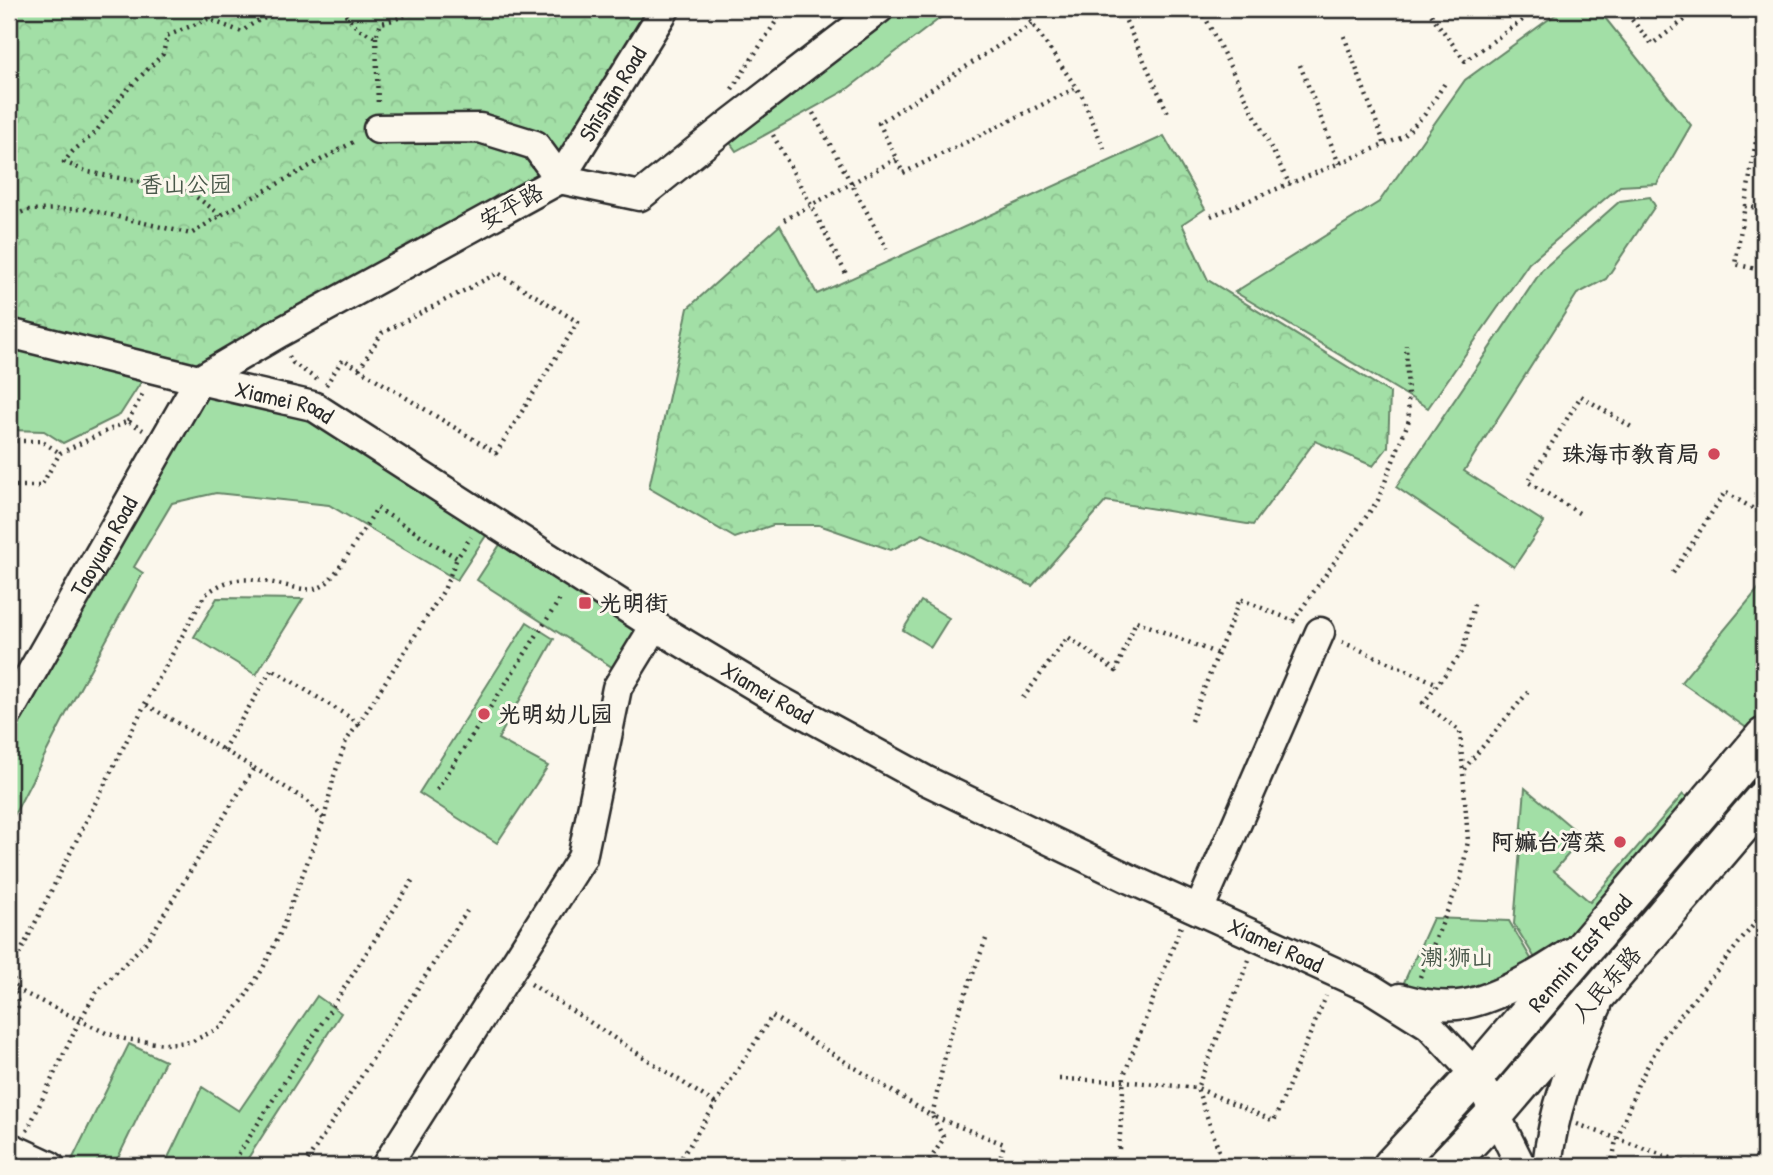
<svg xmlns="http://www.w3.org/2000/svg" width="1773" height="1175" font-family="'Patrick Hand','LXGW WenKai TC',sans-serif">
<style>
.green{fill:#a2dfa6;stroke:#668568;stroke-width:2}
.forest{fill:url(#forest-crowns);stroke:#668568;stroke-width:2}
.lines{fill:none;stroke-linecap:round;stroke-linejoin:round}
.minor-casing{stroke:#2b2b2b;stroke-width:33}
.major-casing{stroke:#2b2b2b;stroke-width:42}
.path{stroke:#2b2b2b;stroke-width:4.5;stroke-dasharray:2 5;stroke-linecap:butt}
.minor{stroke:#fbf7ec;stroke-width:28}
.major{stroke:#fbf7ec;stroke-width:37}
.poi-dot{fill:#d1495b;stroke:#fbf7ec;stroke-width:2.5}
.labels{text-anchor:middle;stroke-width:6;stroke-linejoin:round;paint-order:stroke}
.street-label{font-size:23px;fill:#2b2b2b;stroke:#fbf7ec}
.park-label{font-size:23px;fill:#49584a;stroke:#fbf7ec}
.poi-label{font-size:23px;font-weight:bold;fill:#2b2b2b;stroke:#fbf7ec;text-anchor:end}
</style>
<defs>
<pattern id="forest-crowns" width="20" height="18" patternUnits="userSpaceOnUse" patternTransform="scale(1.75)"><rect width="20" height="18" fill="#a2dfa6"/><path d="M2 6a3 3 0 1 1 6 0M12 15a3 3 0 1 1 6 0" fill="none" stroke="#8cc08f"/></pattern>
</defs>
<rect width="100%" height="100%" fill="#fbf7ec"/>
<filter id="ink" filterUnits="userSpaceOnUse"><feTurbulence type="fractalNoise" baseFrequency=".0143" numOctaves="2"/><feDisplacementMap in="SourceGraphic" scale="14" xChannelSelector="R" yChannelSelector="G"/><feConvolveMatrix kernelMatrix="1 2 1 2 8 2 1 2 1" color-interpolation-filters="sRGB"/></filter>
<g filter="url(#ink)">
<path class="green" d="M887 9H952L846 90 736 151 724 134Z
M1563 9H1598L1691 125 1657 184 1620 186 1529 263 1428 408 1235 292 1379 202 1465 80Z
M1650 197 1655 206 1606 279 1577 294 1464 471 1544 522 1514 567 1396 487 1542 270 1620 201Z
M9 344 145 376 120 415 63 443 44 431 9 430Z
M204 391 309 415 489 531 457 580 329 505 216 493 172 503 134 567 143 573 68 710 9 825V732Z
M505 537 640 624 612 667 477 580Z
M1764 582V729L1758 736 1681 682Z
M217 598 303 599 256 675 194 637Z
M921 601 949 618 931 647 903 630Z
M527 622 554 639 498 739 548 766 497 843 419 793Z
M1525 788 1583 837 1554 871 1590 902 1683 794 1699 806 1592 931 1538 963 1514 924Z
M1433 918 1509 921 1537 969 1470 994 1400 991Z
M317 996 341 1013 243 1166H164L202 1087 239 1111Z
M129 1044 165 1061 114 1166H69Z"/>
<path class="forest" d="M9 9H662L558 176 198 379 9 332Z
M1164 136 1205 209 1182 224 1208 280 1390 393 1388 447 1373 466 1315 441 1253 525 1106 501 1032 586 923 534 891 550 819 525H773L735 538 649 488 688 308 780 225 817 294Z"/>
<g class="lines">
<defs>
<g id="minor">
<path d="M378 129 480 128 535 145 560 179"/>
<path id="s1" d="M560 179 665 9"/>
<path id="s2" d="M9 333 199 380 313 406 655 626 777 699 925 780 1130 879 1370 988 1429 1025 1476 1075 1521 1166"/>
<path id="s3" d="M9 712 199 380 279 333 560 179 640 196 732 122 879 9"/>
<path d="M1199 910 1320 632"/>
<path d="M1400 998C1421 1004 1443 1008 1465 1004 1498 998 1542 972 1570 953"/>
<path d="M9 1147 50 1166"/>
<path d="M386 1166 582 858 617 688 655 626"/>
<path d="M1547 1166C1553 1110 1573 1057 1597 1006"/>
</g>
<g id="major">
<path id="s4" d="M1392 1166 1476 1075 1764 737"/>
<path d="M1446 1166 1496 1113 1764 799"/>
</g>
</defs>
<use href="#minor" class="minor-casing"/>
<use href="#major" class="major-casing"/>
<path class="path" d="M341 9 358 29 376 37 381 23 393 20 423 9
M1022 9 1082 96 1105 151
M1119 9 1124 17 1168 113
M1201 9 1290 185
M1427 9 1465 61 1538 9
M1623 9 1652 44 1694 13 1695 9
M1032 24 879 123 903 173 1076 88
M1344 36 1385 145
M376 37 378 106
M1300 65 1339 164
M732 89 784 9
M1764 94 1735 264 1764 271
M813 113 887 249
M773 135 811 205 846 274
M1756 142 1764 144
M1745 206 1764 209
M221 215 181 186 155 185 88 172 64 162 73 151 95 133 124 93 163 54 167 36 208 19 242 32C258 17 269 19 286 9
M1211 216 1403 137 1425 114 1447 80
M9 219 26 210 85 209 191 234 221 215 357 140
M784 220 896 159
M289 356 293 363 319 381
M326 385 343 359 496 453 578 322 498 273 382 333 359 369
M128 421 144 391
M9 441H41L60 453
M9 486H41L60 453 128 421 143 430
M1579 513 1528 482 1581 396 1633 428
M1673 573 1725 492 1764 515
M1293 621 1378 500 1409 420 1406 345
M1342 642 1438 684
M1023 698 1068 637 1116 671 1136 621 1218 654
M1191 721 1240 599 1299 623
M223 750 272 669 359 723 444 590 457 558
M254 768 306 800 324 819
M1464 769 1528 692
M437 790 562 596
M986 939 949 1038 932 1116 1004 1144 998 1166
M1420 977 1461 878 1468 841 1460 731 1423 703 1463 651 1475 600
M531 984 716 1104
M16 989 106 1033 125 1039 164 1044 191 1042 221 1027 243 1000 262 970 279 936 324 819 334 776 346 741 359 723
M9 1027 18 1007 12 969 145 704 204 596C232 571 259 580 292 587 304 589 313 592 324 585 338 575 366 525 377 508L457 558 471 537
M1059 1079 1123 1081 1197 1088 1274 1121 1326 996
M1577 1124 1679 1161 1718 1166
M27 1131 80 1020 96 993 148 940 254 768 145 704
M1119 1149 1124 1075 1181 926
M1219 1151 1197 1088 1249 960
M1057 1158 1059 1166
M678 1163 772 1016 932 1116 944 1138 926 1166
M231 1166 414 878
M304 1166 467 911
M1612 1166 1615 1145 1638 1084 1663 1037 1764 912"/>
<use href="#minor" class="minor"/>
<use href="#major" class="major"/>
</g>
</g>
<g class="poi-dot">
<circle cx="1714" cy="454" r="7"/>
<rect x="578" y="596" width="14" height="14" rx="3.5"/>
<circle cx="484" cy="714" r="7"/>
<circle cx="1620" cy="842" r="7"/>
</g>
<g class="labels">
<g class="street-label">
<text dy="8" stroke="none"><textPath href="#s1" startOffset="100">Shīshān Road</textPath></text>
<text transform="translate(511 206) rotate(-29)" y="8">安平路</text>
<text dy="8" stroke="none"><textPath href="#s2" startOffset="284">Xiamei Road</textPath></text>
<text dy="8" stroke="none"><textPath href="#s3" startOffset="191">Taoyuan Road</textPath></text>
<text dy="8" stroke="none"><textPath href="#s2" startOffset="850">Xiamei Road</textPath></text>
<text dy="8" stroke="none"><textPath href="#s2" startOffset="1418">Xiamei Road</textPath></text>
<text dy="8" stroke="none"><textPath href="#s4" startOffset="284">Renmin East Road</textPath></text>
<text transform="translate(1606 984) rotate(-49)" y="8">人民东路</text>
</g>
<g class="park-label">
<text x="186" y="192">香山公园</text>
<text x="1457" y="965">潮·狮山</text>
</g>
<g class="poi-label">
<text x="1700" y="462">珠海市教育局</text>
<text x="599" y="611" text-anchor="start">光明街</text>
<text x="498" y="722" text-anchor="start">光明幼儿园</text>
<text x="1606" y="850">阿嫲台湾菜</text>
</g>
</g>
<rect width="1773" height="1175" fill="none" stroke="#fbf7ec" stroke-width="35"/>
<rect x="18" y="18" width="1738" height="1140" fill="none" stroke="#2b2b2b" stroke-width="2.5" filter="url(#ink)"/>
</svg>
